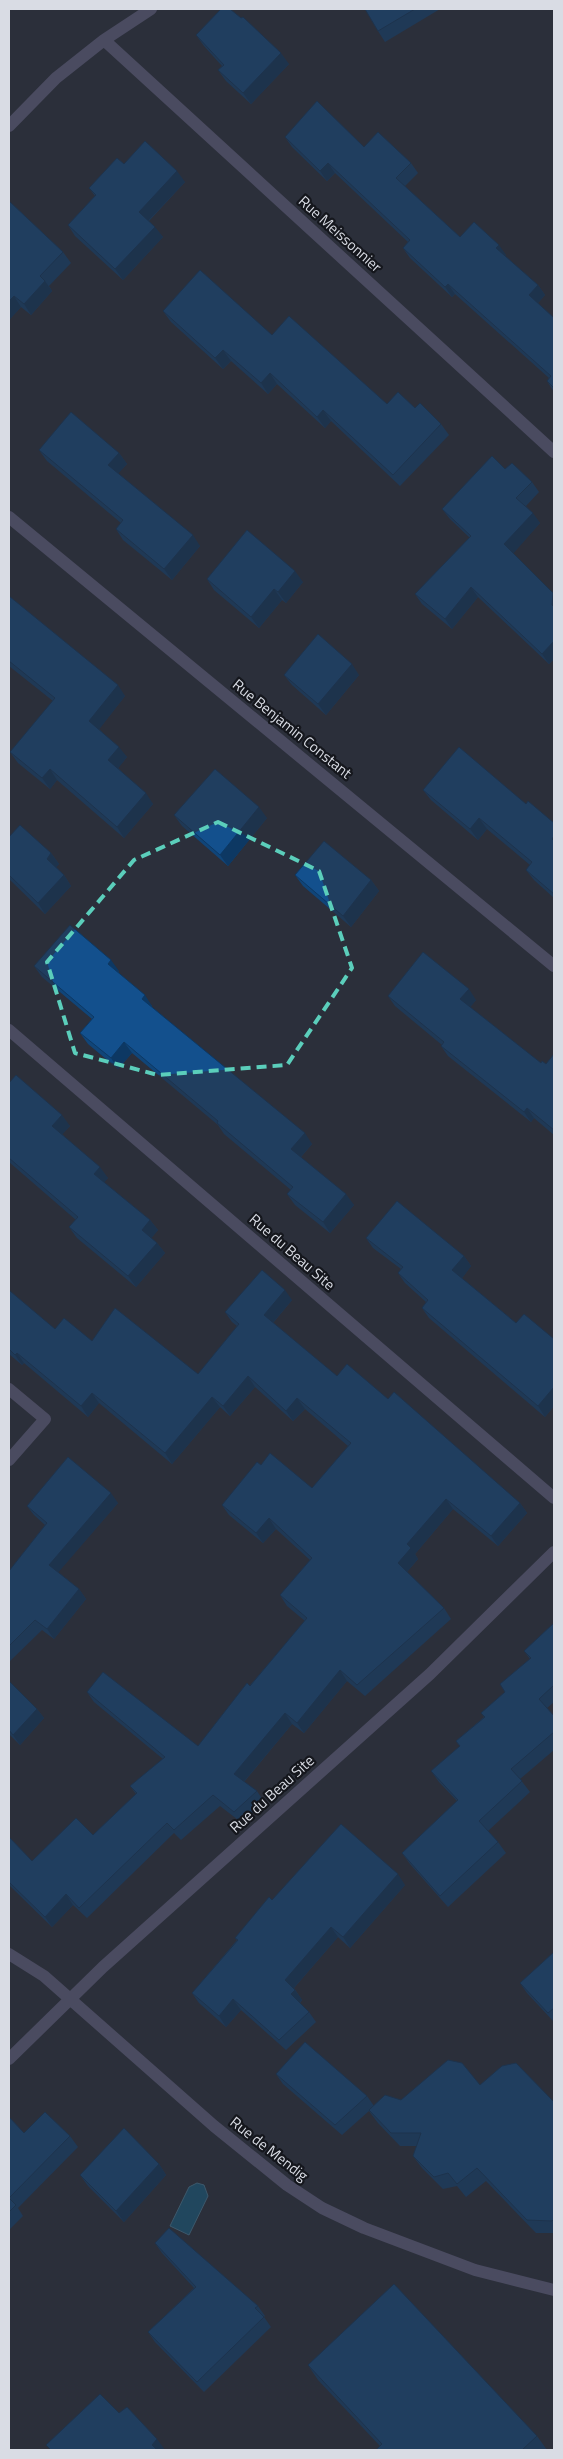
<svg xmlns="http://www.w3.org/2000/svg" width="563" height="2459" font-family="'Titillium Web',sans-serif">
<style>
.water{fill:#15658b;stroke:#5089a6}
.lines{fill:none;stroke-linecap:round;stroke-linejoin:round}
.minor{stroke:#706d8f;stroke-width:12}
.wall{fill:#104579}
.shaded-wall{fill:#0d3863}
.building{fill:#13508d;stroke:#0d3863}
.marked{fill:none;stroke:#5bcebb;stroke-width:4;stroke-dasharray:10 6;stroke-linejoin:round}
.labels{text-anchor:middle;stroke-width:4.5;stroke-linejoin:round;paint-order:stroke}
.street-label{font-size:15px;fill:#d9dce4;stroke:#15171d}
</style>
<rect width="100%" height="100%" fill="#2b2f3b"/>
<path class="water" d="M197 2183 204 2185 208 2196 189 2235 170 2226 189 2187Z"/>
<g class="lines">
<path class="minor" d="M104 40 554 452
M9 126 56 78 104 40 151 9
M9 517 554 966
M9 1030 554 1498
M9 1389 45 1419 9 1460
M9 1954 44 1976 214 2126 287 2185 322 2208 364 2228 475 2270 554 2290
M9 2059 103 1967 430 1674 554 1552"/>
</g>
<path class="wall" d="M365 9H440L385 42 378 31Z
M196 35 289 64 251 104 226 81 218 70 222 66 204 46Z
M285 137 364 147 411 163 418 173 405 186 460 237 506 255 505 256 538 285 545 295 538 303 554 318V392L547 381 549 378 455 294 452 297 410 258 403 248 408 242 335 173 327 181 292 147Z
M124 164 185 182 149 221 163 237 123 280 75 236 68 225 95 196 89 188Z
M9 201 63 252 71 263 49 286 52 291 31 315 21 307 9 320Z
M163 311 272 335 387 404 415 408 441 424 449 435 400 486 331 421 325 428 277 384 268 394 231 361 223 369 171 322Z
M39 450 119 453 127 464 118 473 200 546 172 580 123 540 116 529 121 523 47 461Z
M505 469 532 482 539 492 526 506 540 523 513 553 554 594V659L549 664 478 597 452 629 422 604 415 594 470 538 450 519 442 509Z
M207 579 303 582 286 603 282 600 259 628 214 590Z
M9 596 125 696 99 729 127 757 118 768 153 804 124 838 57 780 50 789 18 763 10 752 53 701 9 666Z
M284 675H359L326 715 292 685Z
M423 790 526 804 554 823V898L534 880 526 870 530 865 487 829 478 840 431 800Z
M174 815 267 818 228 866 182 826Z
M9 837 51 853 59 864 56 867 64 875 71 886 45 914 9 879Z
M295 875 371 880 379 891 351 927 303 886Z
M34 966 119 971 118 972 152 1006V1007L312 1144 301 1157 354 1205 330 1233 295 1205 287 1194 291 1190 224 1134 218 1125 132 1053 118 1069 88 1044 80 1033 92 1019 42 977Z
M388 996 476 1000 470 1007 541 1063 546 1064 554 1054V1135L534 1118 531 1122 448 1056 441 1046 442 1045 395 1006Z
M9 1083 70 1126 62 1134 108 1178 104 1182 150 1220 158 1230 151 1238 157 1243 165 1253 136 1287 77 1238 69 1227 76 1220 9 1162Z
M366 1238 464 1256 471 1266 462 1278 516 1323 554 1339V1406L545 1417 429 1318 422 1308 426 1302 405 1283 398 1273 401 1269 373 1248Z
M9 1292 55 1329 198 1374 237 1326 232 1322 225 1312 292 1300 273 1323 337 1376 388 1399 520 1503 527 1513 498 1546 453 1509 415 1554 418 1559 407 1572 444 1608 451 1619 365 1696 347 1681 304 1733 292 1724 244 1782 257 1791 264 1802 242 1823 220 1806 181 1840 174 1833 87 1918 73 1905 52 1927 9 1885V1837L32 1861 93 1835 136 1794 130 1786 163 1759 94 1702 87 1692 198 1746 305 1621 287 1606 280 1595 310 1560 276 1529 263 1543 229 1515 222 1505 312 1488 348 1446 305 1409 293 1421 255 1387 230 1416 220 1407 172 1464 99 1403 88 1417 24 1363 22 1365 9 1354Z
M118 1503 58 1572 79 1589 86 1599 54 1639 42 1630 9 1662V1571L45 1525 34 1515 27 1506Z
M554 1623V1702L547 1708 554 1716V1750L520 1779 530 1792 488 1831 498 1842 506 1853 448 1907 410 1864 402 1853 457 1801 439 1782 431 1771 460 1746 456 1741 484 1717 481 1713 505 1692 530 1659 524 1651Z
M9 1681 37 1709 44 1718 20 1745 9 1734Z
M405 1885 350 1948 338 1937 294 1988 302 2000 300 2003 309 2012 316 2022 286 2050 241 2010 226 2027 199 2003 192 1993 237 1940 235 1938 272 1900Z
M554 1952V2022L527 1993 520 1983Z
M276 2074 367 2096 374 2106 480 2085 554 2102V2233H536L486 2181 466 2197 457 2186 443 2189 422 2168 413 2156 417 2146H400L378 2123 369 2111 342 2135 283 2084Z
M9 2117 24 2133 70 2136 78 2147 18 2208 23 2216 9 2230Z
M159 2164 166 2175 124 2222 88 2186 80 2175Z
M155 2243 258 2306 265 2316 264 2317 271 2327 204 2392 155 2342 148 2332 194 2288 162 2253Z
M308 2365 537 2436 547 2450H376L380 2446 318 2380Z"/>
<path class="shaded-wall" d="M281 53 289 64 251 104 243 93Z
M328 163 335 173 327 181 320 171Z
M177 171 185 182 146 223 139 212Z
M155 227 163 237 123 280 115 269Z
M499 245 506 255 503 258 496 248Z
M45 281 52 291 31 315 24 304Z
M448 284 455 294 452 297 445 287Z
M538 285 545 295 536 305 529 295Z
M14 296 21 307 9 320V301Z
M223 350 231 361 223 369 215 358Z
M270 373 277 384 268 394 261 383Z
M323 410 331 421 325 428 317 417Z
M119 453 127 464 116 476 108 465Z
M533 513 540 523 512 555 504 544Z
M193 535 200 546 172 580 164 569Z
M295 571 303 582 286 603 278 592Z
M471 587 478 597 452 629 445 619Z
M274 589 282 600 259 628 251 617Z
M553 593 554 594V608L552 605Z
M554 641V659L549 664 542 654Z
M352 664 359 675 326 715 318 704Z
M118 685 125 696 97 732 89 721Z
M119 747 127 757 116 771 108 760Z
M50 769 57 780 50 789 42 778Z
M146 793 153 804 124 838 117 827Z
M259 807 267 818 228 866 220 855Z
M479 818 487 829 478 840 470 829Z
M51 853 59 864 54 870 47 859Z
M64 875 71 886 45 914 38 903Z
M371 880 379 891 351 927 343 916Z
M111 960 119 971 115 975 108 964Z
M469 989 476 1000 468 1010 460 999Z
M145 995 152 1006 149 1010 142 999Z
M124 1042 132 1053 118 1069 111 1058Z
M527 1108 534 1118 531 1122 524 1112Z
M62 1115 70 1126 60 1137 52 1126Z
M305 1133 312 1144 298 1160 291 1149Z
M100 1167 108 1178 102 1185 94 1174Z
M346 1194 354 1205 330 1233 323 1222Z
M150 1220 158 1230 149 1241 142 1230Z
M157 1243 165 1253 136 1287 128 1276Z
M464 1256 471 1266 460 1281 452 1270Z
M285 1290 292 1300 271 1325 264 1315Z
M17 1353 24 1363 22 1365 15 1355Z
M248 1376 255 1387 230 1416 223 1406Z
M554 1387V1406L545 1417 538 1406Z
M92 1393 99 1403 88 1417 81 1406Z
M212 1397 220 1407 172 1464 165 1453Z
M297 1398 305 1409 293 1421 286 1411Z
M111 1493 118 1503 56 1575 49 1565Z
M446 1499 453 1509 415 1554 418 1559 406 1573 398 1563 407 1544Z
M520 1503 527 1513 498 1546 491 1536Z
M269 1518 276 1529 263 1543 256 1533Z
M79 1589 86 1599 54 1639 47 1629Z
M340 1670 347 1681 304 1733 297 1723Z
M37 1709 44 1718 20 1745 13 1735Z
M285 1713 292 1724 241 1785 234 1774Z
M398 1874 405 1885 350 1948 343 1937Z
M66 1894 73 1905 52 1927 45 1917Z
M331 1927 338 1937 292 1990 285 1980Z
M295 1990 302 2000 298 2004 291 1994Z
M233 1999 241 2010 226 2027 219 2016Z
M159 2164 166 2175 124 2222 116 2211Z
M157 2439 165 2450H155L152 2445Z"/>
<path class="building" d="M221 9H230L241 18 243 17 281 53 243 93 218 70 224 65 196 35Z
M365 9H415L378 31Z
M317 101 364 147 378 132 411 163 396 178 460 237 474 222 499 245 496 248 538 285 529 295 554 318V388L547 381 551 376 448 284 445 287 403 248 410 240 328 163 320 171 285 137Z
M145 141 177 171 139 212 155 227 115 269 68 225 96 195 89 188 117 158 124 164Z
M9 201 63 252 40 276 45 281 24 304 14 296 9 301Z
M200 270 272 335 289 316 387 404 398 392 415 408 420 403 441 424 393 475 323 410 317 417 270 373 261 383 223 350 215 358 163 311Z
M71 412 119 453 108 465 193 535 164 569 116 529 123 520 39 450Z
M492 456 505 469 512 463 532 482 516 498 533 513 504 544 553 593 552 605 554 607V641L542 654 471 587 445 619 415 594 471 536 442 509Z
M247 530 295 571 278 592 274 589 251 617 207 579Z
M9 596 118 685 89 721 119 747 108 760 146 793 117 827 50 769 42 778 10 752 55 698 9 661Z
M318 634 352 664 318 704 284 675Z
M459 747 526 804 528 801 554 823V836L552 839 554 841V894L526 870 532 862 479 818 470 829 423 790Z
M215 769 259 807 220 855 174 815Z
M20 825 51 853 47 859 64 875 38 903 9 875V837Z
M324 841 371 880 343 916 295 875Z
M70 925 111 960 108 964 145 995 142 999 305 1133 291 1149 346 1194 323 1222 287 1194 293 1187 217 1123 218 1121 124 1042 111 1058 80 1033 94 1017 34 966Z
M423 952 469 989 460 999 541 1063 542 1061 546 1064 554 1054V1130L527 1108 524 1112 441 1046 444 1042 388 996Z
M16 1075 62 1115 52 1126 100 1167 94 1174 150 1220 142 1230 157 1243 128 1276 69 1227 78 1217 9 1158V1083Z
M397 1201 464 1256 452 1270 516 1323 524 1314 554 1339V1387L538 1406 422 1308 428 1300 398 1273 403 1267 366 1238Z
M262 1270 285 1290 264 1315 337 1376 347 1364 388 1399 394 1392 520 1503 491 1536 446 1499 407 1544 411 1548 398 1563 444 1608 357 1685 340 1670 297 1723 285 1713 234 1774 257 1791 234 1812 213 1795 174 1830 167 1823 79 1908 66 1894 45 1917 9 1882V1837L32 1861 76 1818 93 1835 137 1793 130 1786 165 1757 87 1692 103 1672 198 1746 247 1683 250 1686 307 1618 280 1595 312 1558 269 1518 256 1533 222 1505 257 1462 261 1465 270 1453 312 1488 351 1443 297 1398 286 1411 248 1376 223 1406 212 1397 165 1453 92 1393 81 1406 17 1353 15 1355 9 1349V1292L10 1291 55 1329 64 1318 92 1341 115 1308 198 1374 239 1324 225 1312Z
M68 1457 111 1493 49 1565 79 1589 47 1629 35 1620 9 1646V1571L47 1523 27 1506Z
M554 1623V1685L539 1699 554 1716V1732L511 1769 522 1781 479 1821 498 1842 440 1896 402 1853 458 1800 431 1771 460 1746 456 1741 485 1717 481 1713 505 1692 500 1684 531 1658 524 1651Z
M9 1681 37 1709 13 1735 9 1730Z
M341 1824 398 1874 343 1937 331 1927 285 1980 295 1990 291 1994 309 2012 279 2040 233 1999 219 2016 192 1993 238 1940 235 1938 269 1897 272 1900Z
M554 1952V2008L548 2013 520 1983Z
M305 2042 367 2096 335 2125 276 2074Z
M448 2060 462 2063 480 2085 502 2066 516 2063 554 2102V2219L552 2221 527 2220 477 2168 457 2184 448 2173 434 2177 413 2156 421 2133H391L369 2110 385 2095 401 2100Z
M45 2112 70 2136 9 2198 16 2205 9 2212V2117L24 2133Z
M124 2128 159 2164 116 2211 80 2175Z
M169 2228 258 2306 255 2308 264 2317 197 2382 148 2332 196 2287 155 2243Z
M394 2284 537 2436 522 2450H376L382 2444 308 2365Z
M100 2394 119 2413 127 2407 157 2439 152 2445 157 2450H51L46 2445Z"/>
<path d="M0 0H563V2459H0ZM218 822 319 871 352 968 287 1065 158 1075 75 1053 47 962 134 860Z" fill="#2b2f3b" fill-opacity=".55" fill-rule="evenodd"/>
<path class="marked" d="M218 822 319 871 352 968 287 1065 158 1075 75 1053 47 962 134 860Z"/>
<g class="labels">
<g class="street-label">
<text transform="translate(340 234) rotate(42)" y="5">Rue Meissonnier</text>
<text transform="translate(292 729) rotate(39)" y="5">Rue Benjamin Constant</text>
<text transform="translate(292 1252) rotate(41)" y="5">Rue du Beau Site</text>
<text transform="translate(272 1794) rotate(-42)" y="5">Rue du Beau Site</text>
<text transform="translate(269 2149) rotate(38)" y="5">Rue de Mendig</text>
</g>
</g>
<rect width="563" height="2459" fill="none" stroke="#d9dce4" stroke-width="20"/>
</svg>
